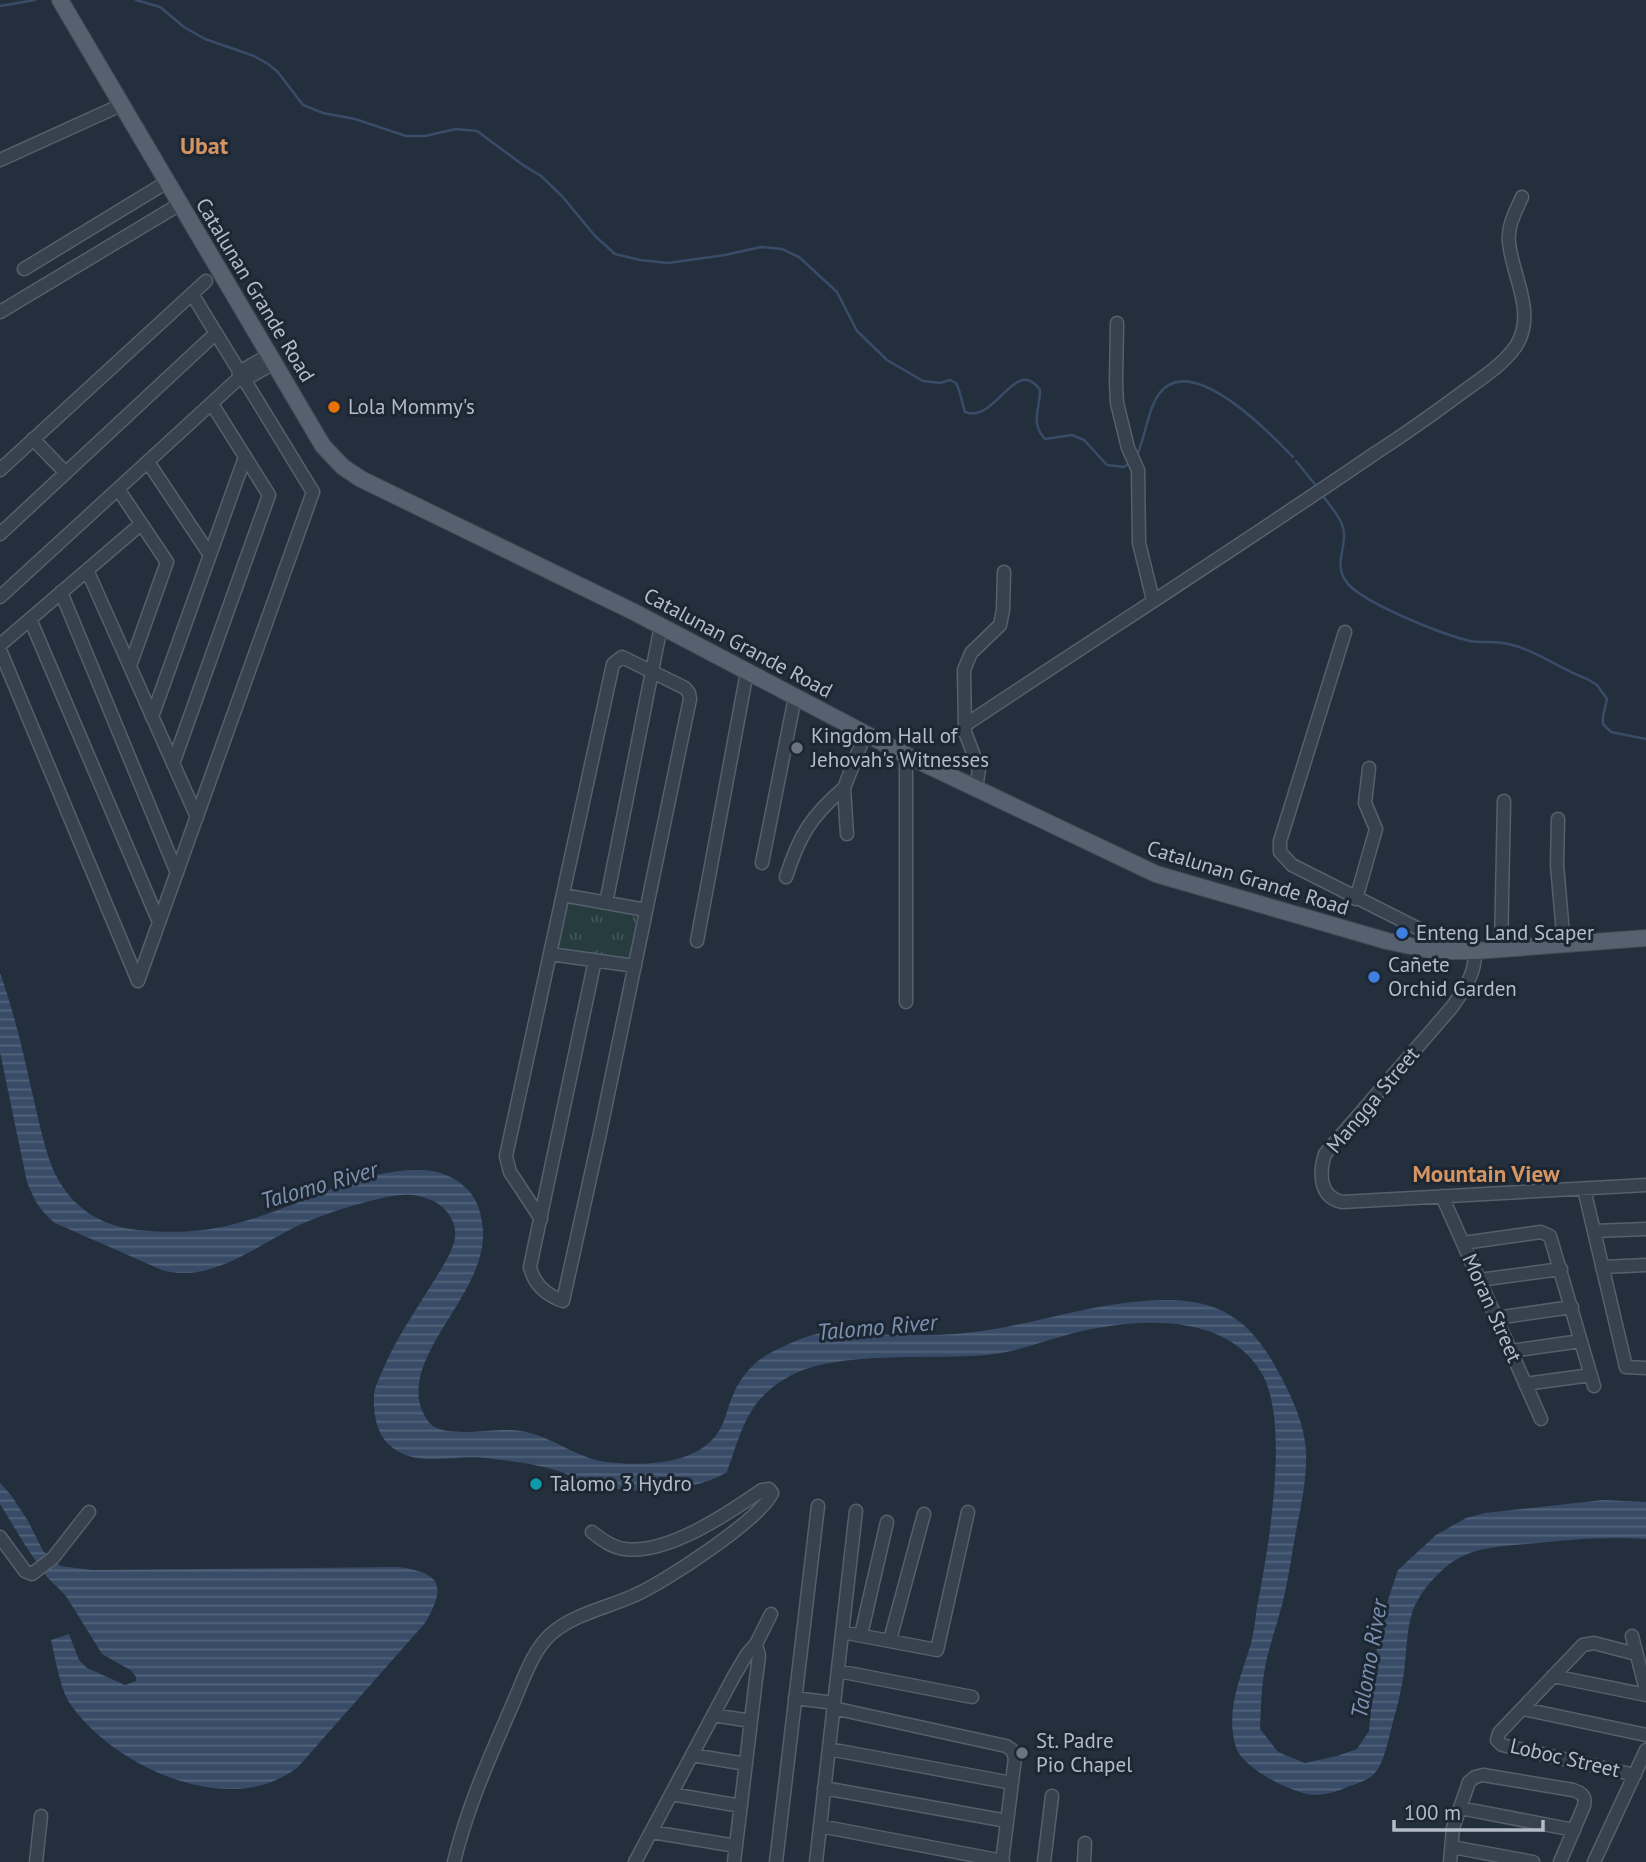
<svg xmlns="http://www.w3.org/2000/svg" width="1646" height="1862" font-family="'PT Sans',sans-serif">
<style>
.park{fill:url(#park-tufts)}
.water{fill:url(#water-rules)}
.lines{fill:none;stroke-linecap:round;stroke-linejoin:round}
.stream{stroke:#394c67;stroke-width:2.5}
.minor-casing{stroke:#565f6c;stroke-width:15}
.major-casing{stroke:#414a57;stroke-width:18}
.minor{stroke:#38414e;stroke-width:12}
.major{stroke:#56606e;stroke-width:16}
.food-dot{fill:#e8710a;stroke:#1d2633;stroke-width:2.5}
.worship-dot{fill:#6b7280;stroke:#1d2633;stroke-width:2.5}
.shop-dot{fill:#3f7fe0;stroke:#1d2633;stroke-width:2.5}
.culture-dot{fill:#0f9aa8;stroke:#1d2633;stroke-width:2.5}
.labels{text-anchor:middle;stroke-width:6;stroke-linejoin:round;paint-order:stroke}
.street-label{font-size:21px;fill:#b4bcc9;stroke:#1d2633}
.poi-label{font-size:21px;fill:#b4bcc9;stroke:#1d2633;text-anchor:start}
.neighbourhood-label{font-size:23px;font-weight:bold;fill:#d59563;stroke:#1d2633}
.water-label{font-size:23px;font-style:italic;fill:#7c92b1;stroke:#1d2633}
.quarter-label{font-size:24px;font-weight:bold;fill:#d59563;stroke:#1d2633}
</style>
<defs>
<pattern id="park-tufts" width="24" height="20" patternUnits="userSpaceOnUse" patternTransform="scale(1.75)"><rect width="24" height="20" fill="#263c3f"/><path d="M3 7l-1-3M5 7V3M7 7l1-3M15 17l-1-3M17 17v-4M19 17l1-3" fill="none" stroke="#435659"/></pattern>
<pattern id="water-rules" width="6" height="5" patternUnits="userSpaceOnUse" patternTransform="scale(1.75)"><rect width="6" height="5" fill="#394c67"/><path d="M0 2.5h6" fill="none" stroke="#53647b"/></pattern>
</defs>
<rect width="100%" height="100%" fill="#242f3e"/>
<path class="park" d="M566 902 639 914 630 961 557 950Z"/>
<path class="water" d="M0 973C14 1012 23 1051 32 1092 38 1117 43 1143 52 1167 68 1205 98 1226 138 1230 188 1235 222 1230 270 1213 315 1197 371 1168 420 1170 439 1170 456 1177 469 1191 477 1200 480 1210 482 1222 494 1289 402 1350 421 1408 423 1413 428 1423 433 1426 450 1437 492 1429 511 1430 546 1431 572 1457 606 1462 641 1466 697 1466 719 1431 725 1422 727 1410 731 1400 739 1378 753 1361 774 1351 797 1339 823 1329 849 1330 864 1331 878 1335 893 1335 926 1336 962 1335 994 1329 1053 1319 1110 1299 1171 1300 1218 1301 1247 1319 1271 1359 1287 1387 1305 1420 1306 1453 1307 1478 1301 1506 1296 1531 1292 1553 1289 1575 1284 1597 1278 1623 1268 1648 1264 1673 1261 1692 1261 1711 1260 1729L1278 1752 1305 1763 1337 1756 1357 1749 1369 1731 1376 1654 1388 1600 1398 1570 1436 1535 1466 1518 1485 1513 1603 1500 1646 1502V1539C1606 1536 1567 1540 1527 1544 1504 1546 1478 1547 1457 1559 1439 1570 1419 1592 1412 1613 1405 1636 1407 1660 1402 1684 1399 1702 1393 1720 1389 1738 1386 1749 1382 1766 1374 1774 1367 1781 1353 1785 1345 1788 1336 1792 1324 1795 1314 1795 1293 1794 1242 1768 1236 1747 1225 1711 1240 1680 1250 1647 1254 1634 1255 1620 1257 1607 1268 1552 1291 1421 1261 1372 1222 1308 1125 1319 1063 1336 1038 1343 1013 1353 986 1355 930 1360 838 1350 790 1376 747 1399 742 1430 727 1472 691 1494 634 1494 593 1485 582 1482 574 1478 564 1473 540 1464 511 1461 486 1458 456 1454 419 1468 393 1448 377 1436 373 1415 374 1396 374 1388 379 1379 382 1372 395 1340 414 1313 432 1284 440 1270 453 1253 455 1237 457 1220 445 1206 431 1200 412 1191 393 1195 374 1200 350 1206 327 1213 304 1223 260 1242 213 1285 162 1270L55 1223C40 1211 34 1200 27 1182L0 1052Z
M0 1483 11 1495 28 1521 43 1551 60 1566 92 1570 399 1567C441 1573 447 1586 425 1623L298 1767C230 1821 111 1766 69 1702 60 1687 55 1657 51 1640L69 1634 79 1660 87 1668 125 1685 136 1681V1677L132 1671 102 1654 66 1596 47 1577 25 1545 0 1504Z"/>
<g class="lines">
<path class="stream" d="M136 0 160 7 184 27 205 39 254 56 268 64 277 71 303 105 323 113 355 119 406 136H425L456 129 477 131 523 165 541 176 562 196 595 236 615 254 640 260 668 263 725 255 761 247 782 249 799 257 837 292 857 331 887 360 923 381 940 383 950 380 956 383 959 390 965 412C996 424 1016 354 1040 390 1040 409 1030 423 1045 439L1072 435 1084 440 1107 465 1124 467 1130 463
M0 6 35 0
M1137 455C1146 436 1147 411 1159 394 1191 350 1271 434 1293 457
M1296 461 1318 488
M1323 496C1331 507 1343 520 1344 533 1345 550 1335 564 1345 580 1358 602 1445 635 1470 641 1483 643 1496 641 1508 644 1536 650 1560 669 1587 679L1597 685 1607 699 1603 716V724L1611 732 1646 739"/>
<defs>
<path id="minor" d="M0 160 121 105
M24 269 167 182
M0 312 180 204
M1117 323 1116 383 1117 403 1128 448 1138 470 1139 543 1153 600
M238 380H244L274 363
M33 439 66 473
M148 462 210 555
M0 470 206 281
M118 489 167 562 130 666
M0 534 215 334
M87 570 197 817
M61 592 177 873
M0 597 238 379 239 372 269 355
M30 619 159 922
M1345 632 1280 841V852L1292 865 1421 930 1430 939 1434 951
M0 645 141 524
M0 650 138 981
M152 717 245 457
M965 725C1102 634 1241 545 1377 452 1405 434 1433 414 1460 394 1479 380 1502 366 1516 346 1537 313 1512 276 1509 242 1507 226 1516 211 1522 197
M906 755V1002
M173 764 269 495 212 404
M976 789 979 769 965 732 964 670 971 653 1000 625 1003 610 1004 572
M1558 819 1557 865 1564 945
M847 834 844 788 865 734
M762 863 795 697
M786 877C799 836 811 816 844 788
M563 895 646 910
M1356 899 1376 829 1365 803 1369 768
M606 903 661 626
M697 941 747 672
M1501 949 1504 801
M1475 951C1476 973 1464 990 1452 1007L1325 1154C1319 1173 1319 1197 1342 1202L1646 1185
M550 954 635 966
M138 981 313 492 192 294
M1584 1189 1626 1367 1646 1368
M1442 1196 1541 1419
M541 1219 510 1172 506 1156 613 664 622 657 685 688 689 693 690 699 600 1133 563 1301C546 1295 534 1284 530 1267L595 960
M1594 1231 1646 1229
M1463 1243 1541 1232 1550 1236 1594 1386
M1602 1267 1646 1265
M1479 1280 1561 1269
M1496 1318 1572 1307
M1511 1351 1581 1341
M1525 1384 1591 1375
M0 1537 25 1571 32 1574 53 1558 89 1512
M842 1632 937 1650 968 1512
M861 1635 887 1522
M1632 1636 1646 1690
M890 1640 924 1514
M838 1671 972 1697
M1553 1676 1646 1695
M795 1698 834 1703
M833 1708 1006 1746 1012 1750 1015 1758 1002 1862
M1524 1709 1646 1735
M713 1715 751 1721
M829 1749 1012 1783
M692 1755 746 1764
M1635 1775 1502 1745 1497 1740 1499 1733 1583 1645 1594 1643 1636 1654
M824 1788 1007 1821
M671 1794 741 1806
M1460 1808 1574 1830
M820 1826 1003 1861
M652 1832 736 1846
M1452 1847 1533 1862
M36 1862 41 1816
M454 1862C467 1808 489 1759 511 1708 522 1684 531 1652 551 1634 574 1614 606 1608 633 1596 662 1584 760 1520 772 1493L769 1489 762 1490C729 1513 667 1555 625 1549 613 1548 602 1540 592 1532
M635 1862 734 1676 747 1654 756 1644 771 1614
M734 1862 756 1679 759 1656 756 1644
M776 1862 818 1506
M816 1862 856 1511
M1044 1862 1052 1796
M1084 1862 1085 1843
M1450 1862 1453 1828 1469 1782 1475 1777 1483 1775 1573 1790C1582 1793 1586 1796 1584 1806L1560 1862
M1594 1862 1646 1750"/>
<path id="major" d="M60 0 323 446 343 467 361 479 634 612 906 755 1156 874 1387 941 1434 951H1475L1646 938"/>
</defs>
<use href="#minor" class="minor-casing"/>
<use href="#major" class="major-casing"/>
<use href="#minor" class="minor"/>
<use href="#major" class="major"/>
</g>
<circle class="food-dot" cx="334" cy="407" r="7"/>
<g class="worship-dot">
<circle cx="797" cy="748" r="7"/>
<circle cx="1022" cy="1753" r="7"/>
</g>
<g class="shop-dot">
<circle cx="1402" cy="933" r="7"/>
<circle cx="1374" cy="977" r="7"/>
</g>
<circle class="culture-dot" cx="536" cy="1484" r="7"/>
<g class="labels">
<g class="street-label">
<text transform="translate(255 290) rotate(59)" y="7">Catalunan Grande Road</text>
<text transform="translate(738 643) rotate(28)" y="7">Catalunan Grande Road</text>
<text transform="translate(1248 878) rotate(17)" y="7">Catalunan Grande Road</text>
<text transform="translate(1373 1100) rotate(-50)" y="7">Mangga Street</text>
<text transform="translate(1492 1308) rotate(66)" y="7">Moran Street</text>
<text transform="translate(1565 1758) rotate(13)" y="7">Loboc Street</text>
</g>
<g class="poi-label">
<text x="348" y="414">Lola Mommy's</text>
<text x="811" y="743">Kingdom Hall of<tspan x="811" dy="24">Jehovah's Witnesses</tspan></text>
<text x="1416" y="940">Enteng Land Scaper</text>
<text x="1388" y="972">Cañete<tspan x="1388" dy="24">Orchid Garden</tspan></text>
<text x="550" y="1491">Talomo 3 Hydro</text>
<text x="1036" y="1748">St. Padre<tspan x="1036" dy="24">Pio Chapel</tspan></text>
</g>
<g class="neighbourhood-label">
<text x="1486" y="1182">Mountain View</text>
</g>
<g class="water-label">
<text transform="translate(319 1185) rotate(-16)" y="8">Talomo River</text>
<text transform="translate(877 1327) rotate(-5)" y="8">Talomo River</text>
<text transform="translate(1369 1659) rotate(-80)" y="8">Talomo River</text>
</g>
<g class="quarter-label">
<text x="204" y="154">Ubat</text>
</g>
</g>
<path d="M1394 1820v10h149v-10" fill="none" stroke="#b4bcc9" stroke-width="3.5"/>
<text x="1404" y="1820" font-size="21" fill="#b4bcc9" stroke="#1d2633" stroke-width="5" paint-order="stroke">100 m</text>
</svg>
